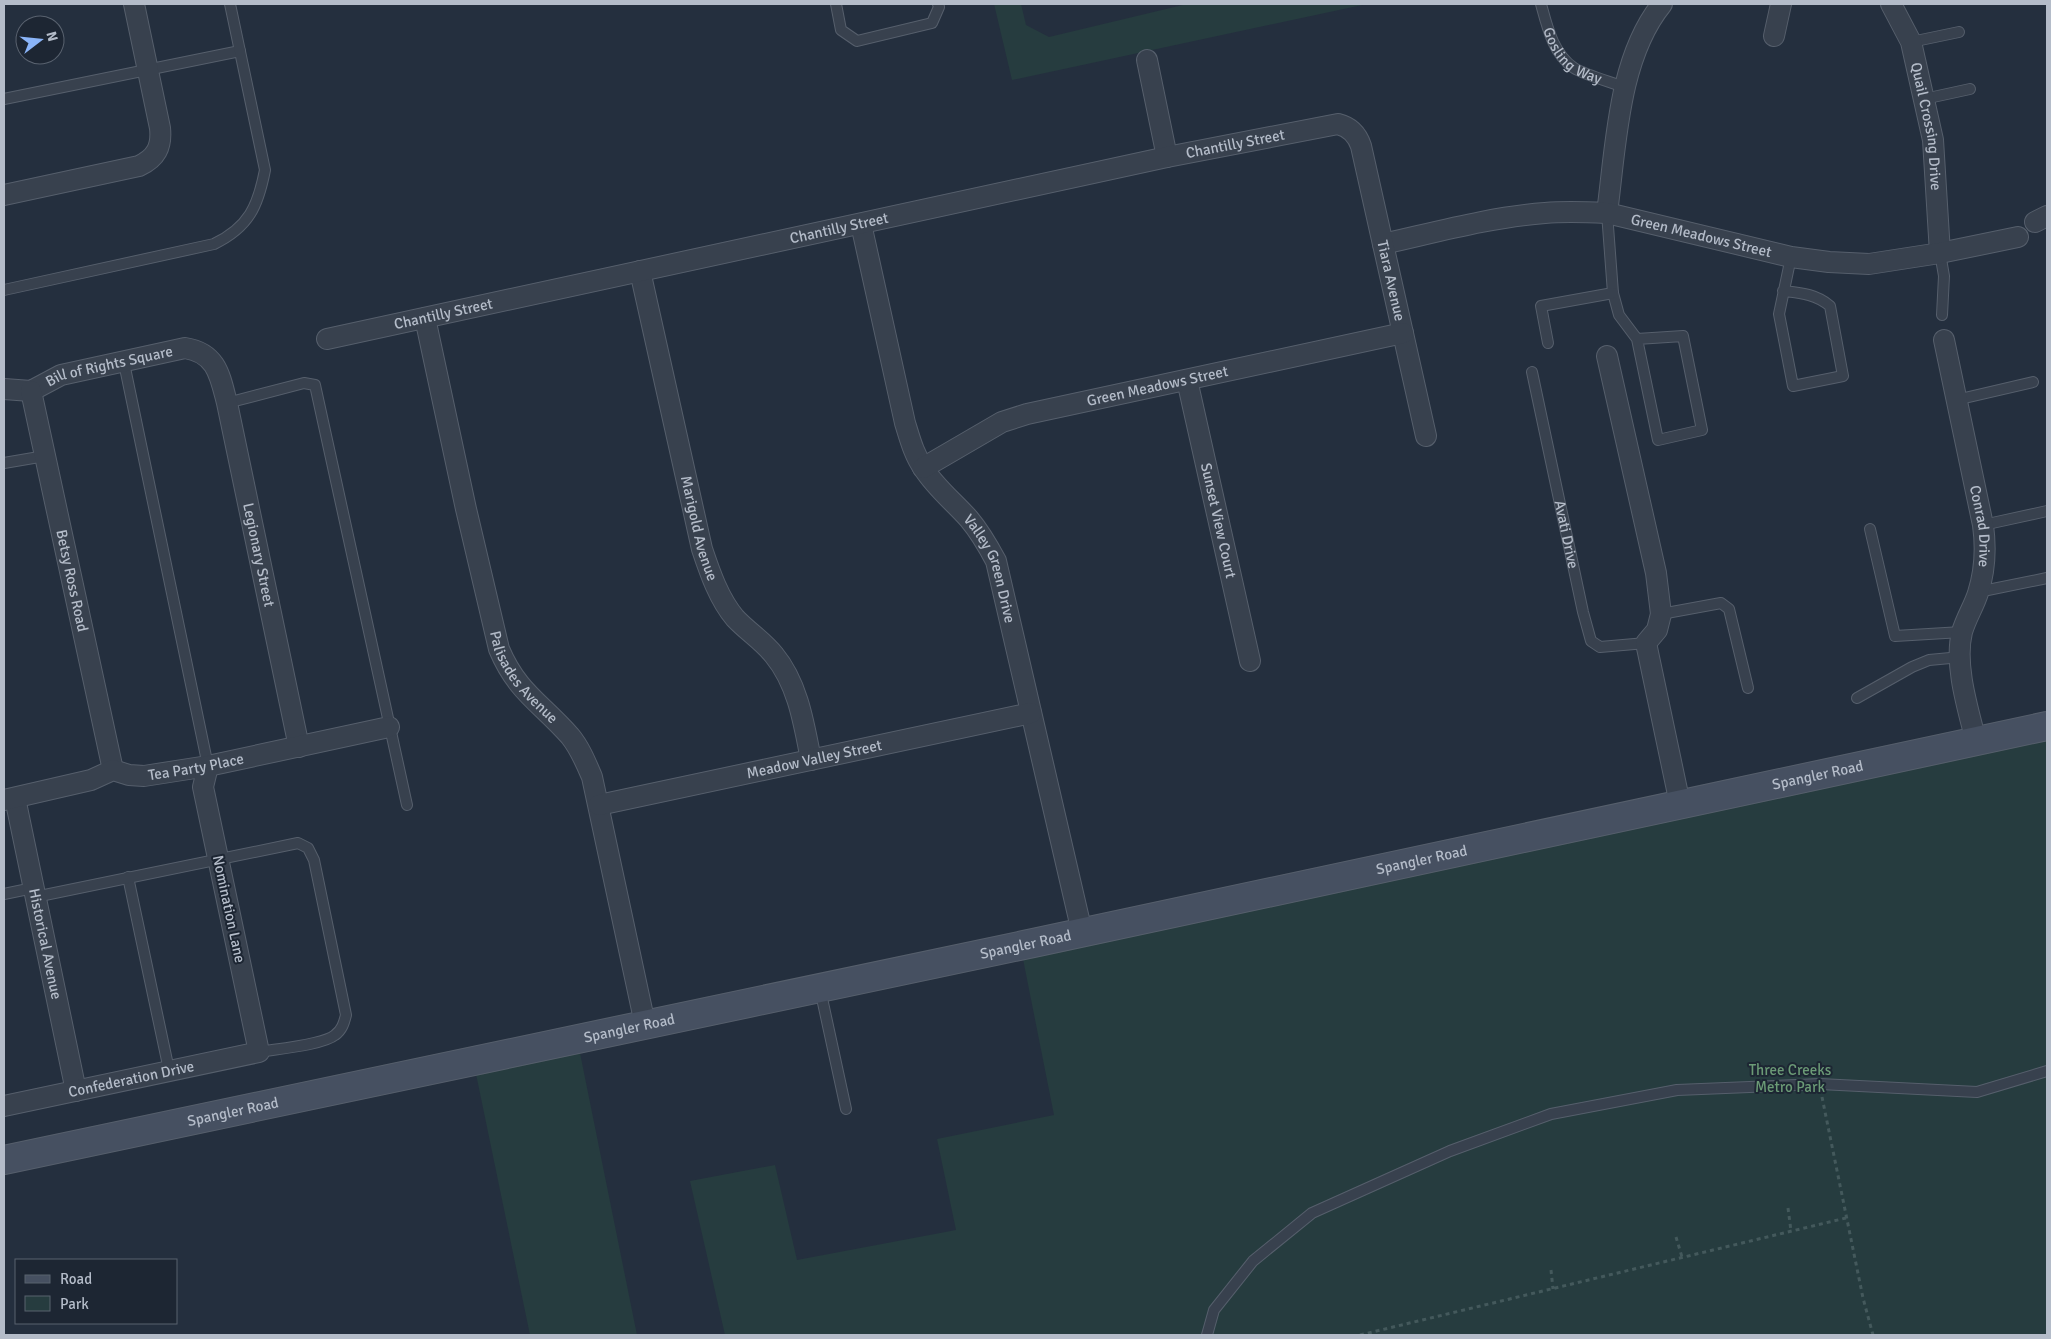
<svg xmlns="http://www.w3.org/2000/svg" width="2051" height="1339" font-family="Signika,sans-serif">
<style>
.green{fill:#263c3f}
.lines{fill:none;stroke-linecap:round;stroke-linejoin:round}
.lane-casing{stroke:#565f6c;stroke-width:12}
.street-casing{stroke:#565f6c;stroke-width:22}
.secondary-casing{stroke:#565f6c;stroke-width:30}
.path{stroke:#44595c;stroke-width:3;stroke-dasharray:4 4;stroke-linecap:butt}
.lane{stroke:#38414e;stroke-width:10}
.street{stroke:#38414e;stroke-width:20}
.secondary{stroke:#465061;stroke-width:28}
.labels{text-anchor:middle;stroke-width:4;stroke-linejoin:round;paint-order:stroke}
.street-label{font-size:15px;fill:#b4bcc9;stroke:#1d2633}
.park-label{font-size:15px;fill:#6b9a76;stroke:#1d2633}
</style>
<rect width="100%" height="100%" fill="#242f3e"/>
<path class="green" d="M994 4H1021L1026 25 1049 37 1187 4H1367L1012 80Z
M2047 737V1335H725L690 1181 775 1165 797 1260 956 1230 937 1139 1054 1115 1022 954Z
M580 1053 637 1335H530L476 1074Z"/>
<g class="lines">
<defs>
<g id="lane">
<path d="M836 4 841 30 857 41 932 23 939 7 938 4"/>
<path id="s1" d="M1541 4C1547 26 1553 54 1574 68 1585 75 1611 82 1624 87"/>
<path d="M1911 42 1959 32"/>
<path d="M4 99 240 51"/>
<path d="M1924 99 1970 89"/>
<path d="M1607 213 1613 293 1619 315 1637 339 1658 440 1702 430 1683 336 1637 339"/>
<path d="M1940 253 1944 276 1942 315"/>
<path d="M4 290 214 244C249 227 258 206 265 170L230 4"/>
<path d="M1783 291C1801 293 1816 294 1830 306L1843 376 1793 386 1779 314 1791 257"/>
<path d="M1548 343 1541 306 1613 293"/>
<path d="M124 363 208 766"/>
<path id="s2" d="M1532 372 1583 612 1591 641 1600 647 1646 643"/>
<path d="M1956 400 2033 382"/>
<path d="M227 403 304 383 315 385 407 805"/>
<path d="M4 463 45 456"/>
<path d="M1983 525 2047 511"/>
<path d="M1870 529 1895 636 1962 632"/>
<path d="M1978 592 2047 578"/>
<path d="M1661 614 1721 603 1729 609 1748 688"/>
<path d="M1857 698 1912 667 1929 660 1961 657"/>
<path d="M128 877 169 1070"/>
<path d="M4 894 33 888"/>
<path d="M35 897 298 843 308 848 314 860 346 1015C344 1023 342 1030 335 1035 323 1045 276 1049 259 1052"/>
<path d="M820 989 846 1109"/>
<path d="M1207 1335 1214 1310 1253 1261 1312 1213 1450 1151 1551 1114 1677 1090 1820 1084 1977 1092 2047 1071"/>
</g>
<g id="street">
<path id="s3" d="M1891 4 1911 42 1933 140 1940 253"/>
<path d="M1774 36 1781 4"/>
<path d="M1147 60 1167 157"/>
<path d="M4 195 139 166C156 158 162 147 160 128L134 4"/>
<path d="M1607 213C1616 146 1618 58 1662 4"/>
<path d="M2035 222 2047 216"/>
<path id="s4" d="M861 224 905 423C910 439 914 455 924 469 936 488 954 502 969 519 980 532 988 546 996 561L1082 932"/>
<path id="s5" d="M1383 244C1437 232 1491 217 1545 213 1566 211 1586 212 1607 213L1791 257 1829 262 1869 264 1940 253 2018 237"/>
<path id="s6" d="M640 271 702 549C710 573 719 599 735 618 747 631 763 641 774 655 798 684 804 724 811 760"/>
<path id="s7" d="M425 318 466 509 499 649C517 692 541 703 570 736 580 748 586 763 592 777L645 1024"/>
<path id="s8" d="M327 339 1167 157 1338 124C1350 127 1357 134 1361 146L1426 436"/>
<path id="s9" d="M1944 340 1983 525C1986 547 1985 571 1978 593 1974 606 1966 618 1962 632 1954 665 1968 709 1976 741"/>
<path d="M1607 356 1656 573 1661 614 1657 630 1646 643 1680 804"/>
<path id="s10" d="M1187 380 1250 661"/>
<path id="s11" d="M4 389 31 391 61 375 185 348C217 353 220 376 227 403L299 747"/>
<path id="s12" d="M31 391 113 770"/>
<path id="s13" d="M923 468 1002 422 1027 414 1403 333"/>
<path id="s14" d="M15 798 76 1091"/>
<path id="s15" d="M4 800 91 780 113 770 129 775 144 776 208 766 389 727"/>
<path id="s16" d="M599 805 1031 713"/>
<path id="s17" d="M4 1106 259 1052 203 787 208 766"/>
</g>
<g id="secondary">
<path id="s18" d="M4 1160 1038 942 2047 726"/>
</g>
</defs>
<use href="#lane" class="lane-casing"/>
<use href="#street" class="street-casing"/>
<use href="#secondary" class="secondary-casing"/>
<path class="path" d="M1822 1097 1863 1298 1873 1335
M1788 1208 1791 1231
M1676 1237 1682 1257
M1551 1270 1553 1289
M1360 1335 1846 1218"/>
<use href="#lane" class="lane"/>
<use href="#street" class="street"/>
<use href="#secondary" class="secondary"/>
</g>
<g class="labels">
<g class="street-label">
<text dy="5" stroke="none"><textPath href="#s1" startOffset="64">Gosling Way</textPath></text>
<text dy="5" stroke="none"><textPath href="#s3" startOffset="129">Quail Crossing Drive</textPath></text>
<text dy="5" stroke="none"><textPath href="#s8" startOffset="929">Chantilly Street</textPath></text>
<text dy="5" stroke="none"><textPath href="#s8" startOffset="524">Chantilly Street</textPath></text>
<text dy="5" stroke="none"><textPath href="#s5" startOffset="324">Green Meadows Street</textPath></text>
<text dy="5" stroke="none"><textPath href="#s8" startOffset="1205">Tiara Avenue</textPath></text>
<text dy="5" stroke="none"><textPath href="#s8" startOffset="119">Chantilly Street</textPath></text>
<text dy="5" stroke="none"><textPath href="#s11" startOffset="110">Bill of Rights Square</textPath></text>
<text dy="5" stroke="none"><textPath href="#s13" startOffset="251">Green Meadows Street</textPath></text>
<text dy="5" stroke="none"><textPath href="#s10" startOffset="144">Sunset View Court</textPath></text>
<text dy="5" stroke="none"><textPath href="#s9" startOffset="190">Conrad Drive</textPath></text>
<text dy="5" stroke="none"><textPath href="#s6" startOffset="264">Marigold Avenue</textPath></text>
<text dy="5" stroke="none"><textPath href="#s2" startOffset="166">Avati Drive</textPath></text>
<text dy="5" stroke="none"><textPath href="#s11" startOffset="418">Legionary Street</textPath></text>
<text dy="5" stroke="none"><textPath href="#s4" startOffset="376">Valley Green Drive</textPath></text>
<text dy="5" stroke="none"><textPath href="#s12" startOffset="194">Betsy Ross Road</textPath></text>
<text dy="5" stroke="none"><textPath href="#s7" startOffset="376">Palisades Avenue</textPath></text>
<text dy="5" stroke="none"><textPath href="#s16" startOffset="220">Meadow Valley Street</textPath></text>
<text dy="5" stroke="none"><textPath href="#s15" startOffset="198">Tea Party Place</textPath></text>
<text dy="5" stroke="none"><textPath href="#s18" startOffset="1854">Spangler Road</textPath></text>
<text dy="5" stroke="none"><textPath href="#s18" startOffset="1449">Spangler Road</textPath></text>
<text transform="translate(229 909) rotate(78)" y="5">Nomination Lane</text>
<text dy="5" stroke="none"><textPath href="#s14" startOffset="149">Historical Avenue</textPath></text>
<text dy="5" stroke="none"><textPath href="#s18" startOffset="1044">Spangler Road</textPath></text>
<text dy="5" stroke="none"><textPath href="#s18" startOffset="639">Spangler Road</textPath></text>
<text dy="5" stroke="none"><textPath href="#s17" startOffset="130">Confederation Drive</textPath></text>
<text dy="5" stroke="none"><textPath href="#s18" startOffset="234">Spangler Road</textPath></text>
</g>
<g class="park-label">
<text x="1790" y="1075">Three Creeks<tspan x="1790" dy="17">Metro Park</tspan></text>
</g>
</g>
<rect width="2051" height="1339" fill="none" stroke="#b4bcc9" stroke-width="10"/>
<rect x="15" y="1259" width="162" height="65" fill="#1d2633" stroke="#59626f"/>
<rect x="25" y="1275" width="25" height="8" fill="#465061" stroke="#59626f"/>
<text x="60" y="1284" font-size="15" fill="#b4bcc9">Road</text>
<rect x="25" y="1296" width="25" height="15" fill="#263c3f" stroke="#59626f"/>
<text x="60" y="1309" font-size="15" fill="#b4bcc9">Park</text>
<g transform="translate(40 40) rotate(74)"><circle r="24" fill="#1d2633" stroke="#59626f"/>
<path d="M0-4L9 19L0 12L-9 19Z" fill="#8ab4f8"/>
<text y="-8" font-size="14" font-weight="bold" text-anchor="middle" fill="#b4bcc9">N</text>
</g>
</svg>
